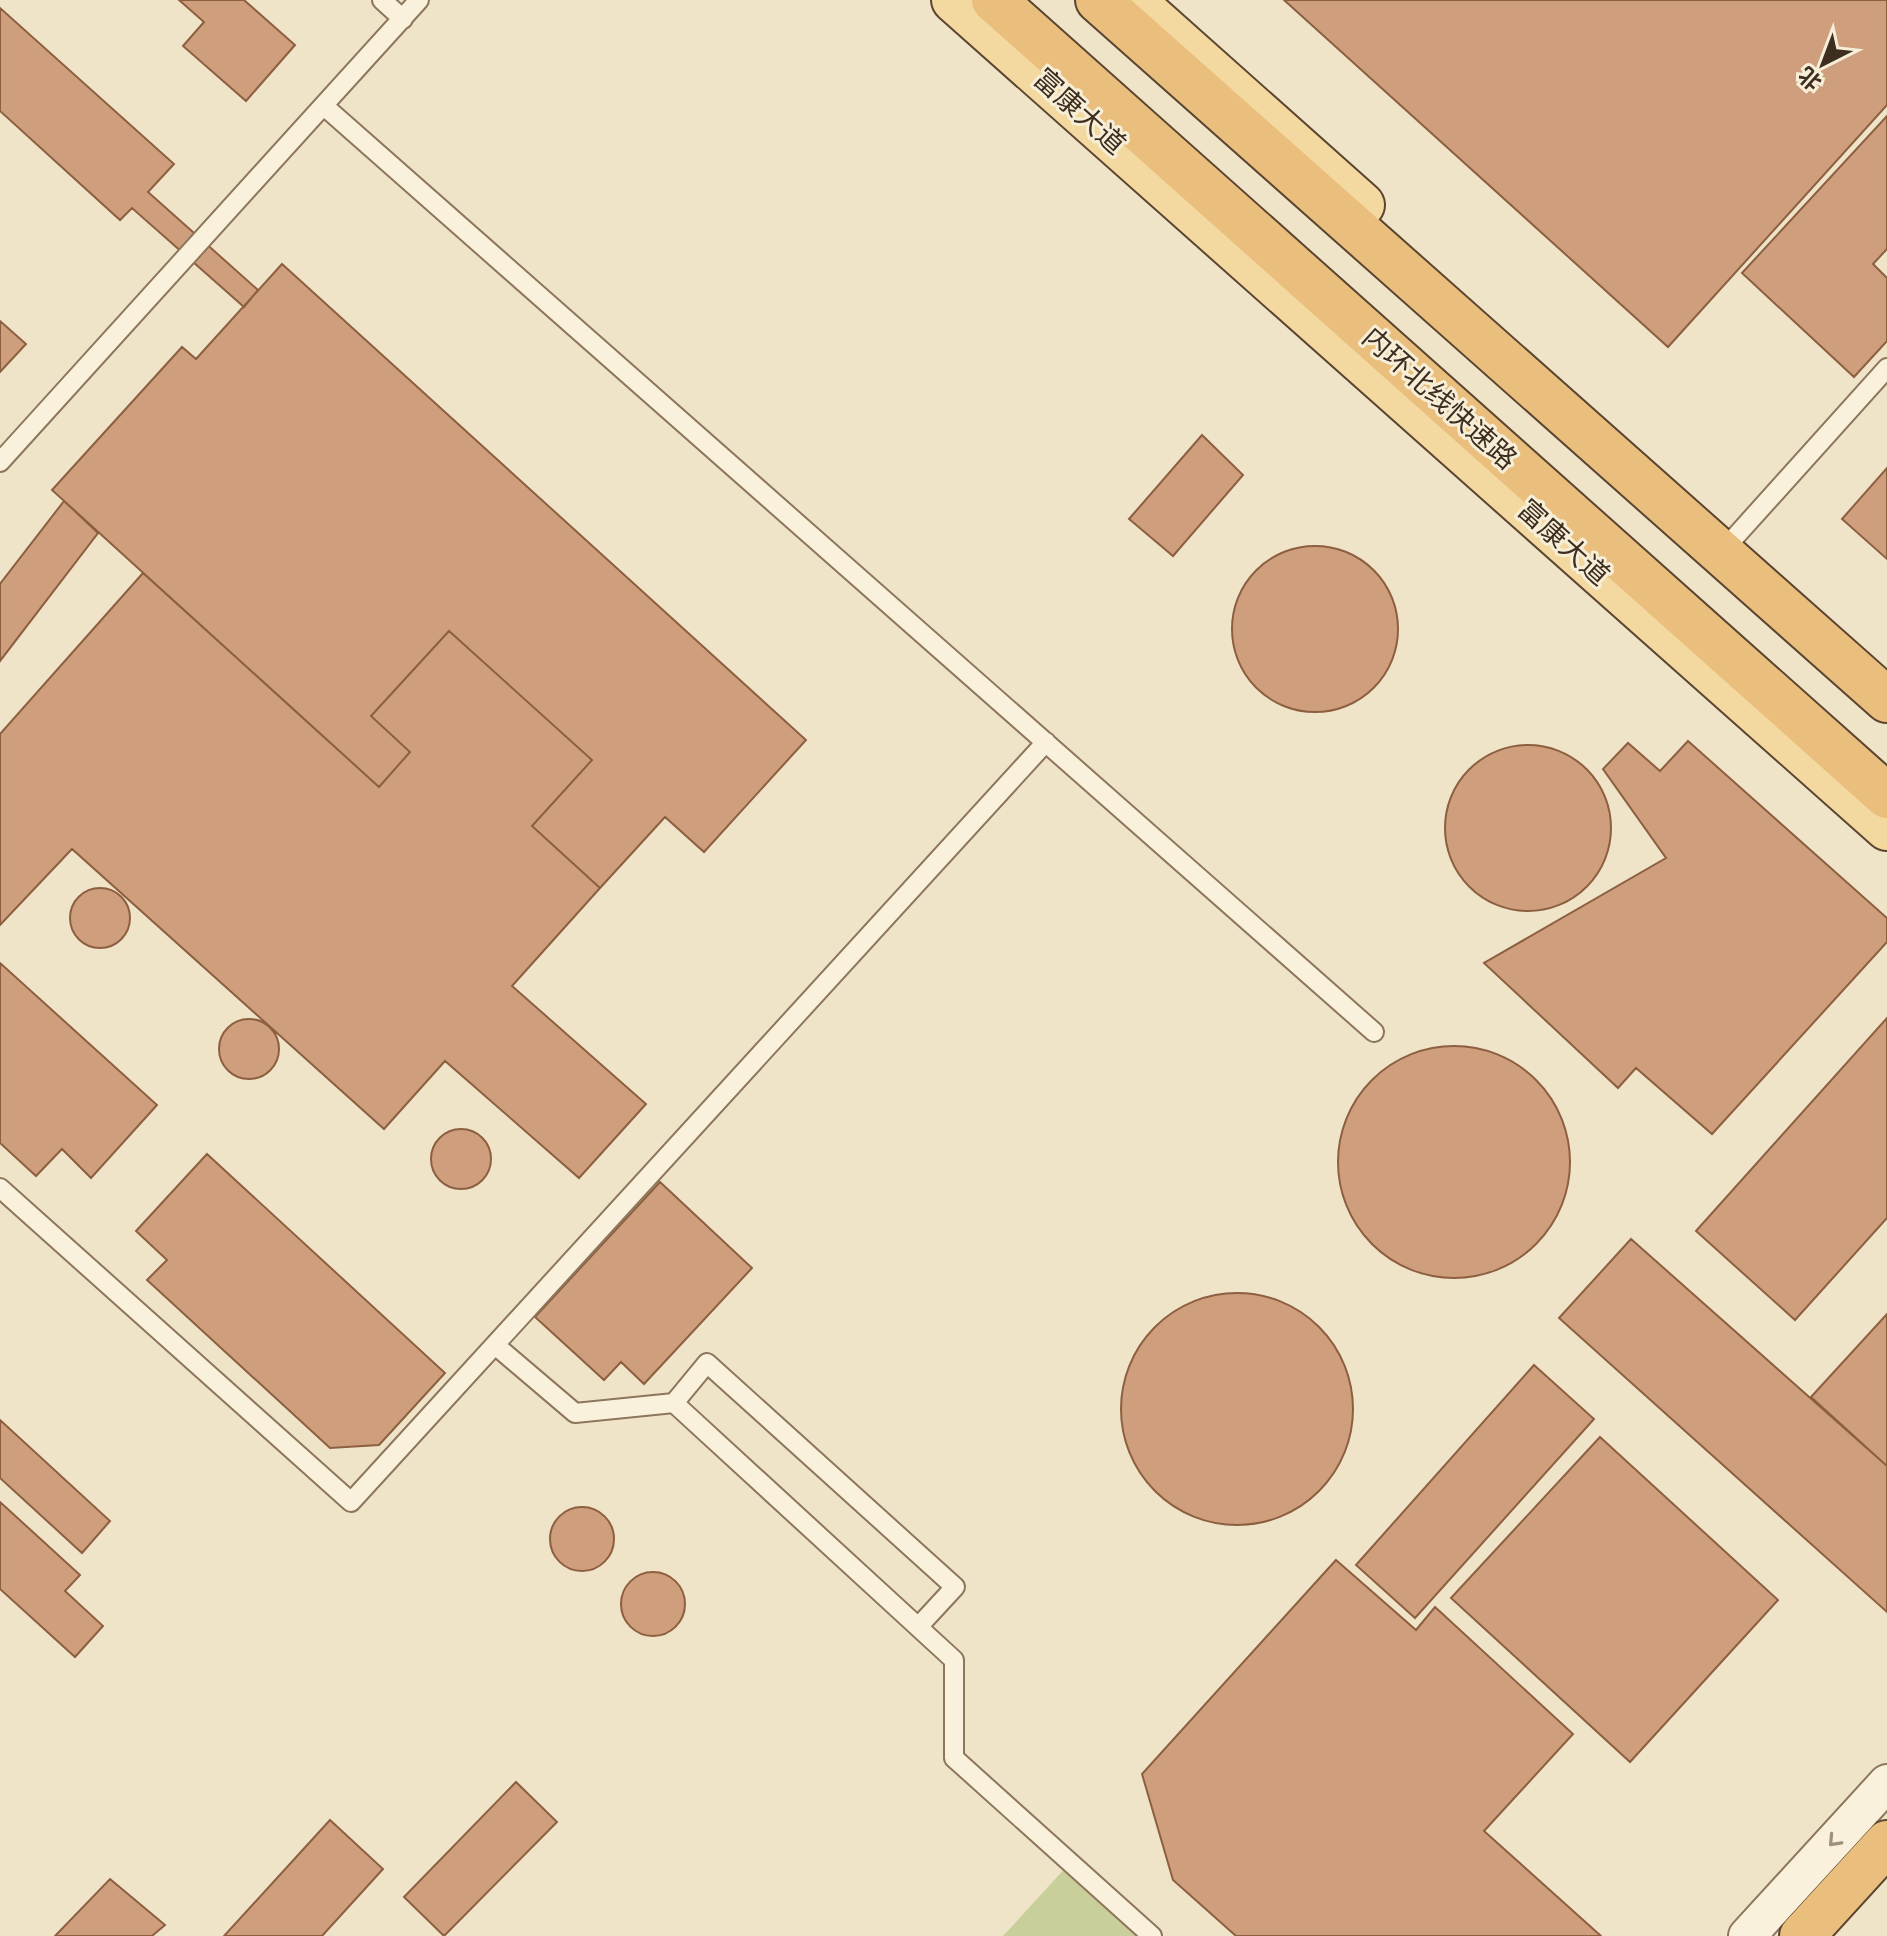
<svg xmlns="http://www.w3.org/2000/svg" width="1887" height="1936" font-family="Spectral,'Noto Sans SC',serif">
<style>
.green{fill:#c9cf9b}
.building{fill:#cf9f7d;stroke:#8d5f41;stroke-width:2}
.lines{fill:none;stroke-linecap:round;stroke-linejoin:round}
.service-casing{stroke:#8d765c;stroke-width:22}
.minor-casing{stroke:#8d765c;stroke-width:40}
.primary-casing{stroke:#5b4430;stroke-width:48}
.trunk-casing{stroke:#5b4430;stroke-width:48}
.service{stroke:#faf1dc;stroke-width:18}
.minor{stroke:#faf1dc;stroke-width:36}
.primary{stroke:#f3d9a0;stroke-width:44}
.trunk{stroke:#eabe7c;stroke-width:44}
.oneway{stroke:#9c907e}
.labels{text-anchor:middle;stroke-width:6;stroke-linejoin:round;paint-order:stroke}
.street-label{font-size:28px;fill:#3d2e20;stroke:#f7eed8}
</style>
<rect width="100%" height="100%" fill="#f0e4c8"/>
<path class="green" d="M1070 1863 1152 1936H1003Z"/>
<path class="building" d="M179 0H244L295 45 246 101 183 46 204 22Z
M1284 0H1887V105L1668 347Z
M0 8 174 164 148 192 258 290 244 307 132 208 120 220 0 111Z
M1887 116V249L1873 264 1887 278V341L1854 377 1742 273Z
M282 264 806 740 704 852 665 817 600 888 532 826 592 760 449 631 371 716 410 752 379 787 52 490 182 347 196 359Z
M0 321 26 344 0 372Z
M1202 435 1243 475 1173 556 1129 519Z
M1887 468V559L1842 519Z
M64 501 98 533 0 661V584Z
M1232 629a83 83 0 1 1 166 0a83 83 0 1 1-166 0Z
M143 573 379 787 410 752 371 716 449 631 592 760 532 826 600 888 512 986 646 1104 579 1178 445 1061 384 1129 72 849 0 925V734Z
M1688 741 1887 918V942L1712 1134 1636 1068 1618 1088 1484 963 1666 858 1603 769 1628 743 1660 771Z
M1445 828a83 83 0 1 1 166 0a83 83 0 1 1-166 0Z
M70 918a30 30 0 1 1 60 0a30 30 0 1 1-60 0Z
M0 963 157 1105 91 1178 62 1149 36 1176 0 1143Z
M1887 1018V1218L1795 1320 1696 1231Z
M219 1049a30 30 0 1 1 60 0a30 30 0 1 1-60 0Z
M1338 1162a116 116 0 1 1 232 0a116 116 0 1 1-232 0Z
M431 1159a30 30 0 1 1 60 0a30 30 0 1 1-60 0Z
M207 1154 445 1373 379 1445 330 1448 147 1280 167 1260 136 1231Z
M660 1182 752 1268 644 1384 621 1362 604 1380 535 1317Z
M1631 1239 1887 1466V1612L1559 1318Z
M1121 1409a116 116 0 1 1 232 0a116 116 0 1 1-232 0Z
M1887 1314V1466L1811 1397Z
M1534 1365 1594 1419 1415 1618 1356 1565Z
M0 1420 110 1521 82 1553 0 1478Z
M1600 1437 1778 1600 1630 1762 1451 1598Z
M0 1502 80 1575 65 1591 103 1626 75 1657 0 1589Z
M550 1539a32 32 0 1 1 64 0a32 32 0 1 1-64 0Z
M1336 1560 1416 1630 1435 1607 1573 1734 1484 1831 1601 1936H1236L1173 1880 1142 1774Z
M621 1604a32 32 0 1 1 64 0a32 32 0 1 1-64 0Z
M516 1782 557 1822 444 1936 404 1897Z
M330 1820 383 1869 322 1936H224Z
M110 1879 165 1925 152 1936H55Z"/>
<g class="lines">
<defs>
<path id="service" d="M382 0 403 19
M324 106 1374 1032
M0 462 419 0
M1735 537 1887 368
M0 1188 351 1502 1046 742
M495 1345 575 1413 674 1403 954 1660V1758L1152 1936
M674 1403 707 1363 955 1587 918 1627"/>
<path id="minor" d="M1747 1936 1887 1783"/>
<path id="primary" d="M954 0 1887 828
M1132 0 1362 205"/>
<path id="trunk" d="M994 0 1887 796
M1098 0 1887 700
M1802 1936 1887 1843"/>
</defs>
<use href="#service" class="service-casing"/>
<use href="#minor" class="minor-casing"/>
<use href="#primary" class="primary-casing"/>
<use href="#trunk" class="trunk-casing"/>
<use href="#service" class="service"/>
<use href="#minor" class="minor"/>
<use href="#primary" class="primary"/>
<use href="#trunk" class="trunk"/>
</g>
<defs><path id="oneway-chevron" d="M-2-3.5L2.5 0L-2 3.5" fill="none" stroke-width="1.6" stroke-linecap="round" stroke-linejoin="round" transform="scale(2)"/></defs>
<use class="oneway" href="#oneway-chevron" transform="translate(1834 1841) rotate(133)"/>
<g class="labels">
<g class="street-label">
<text transform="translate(1080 111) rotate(42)" y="10">富康大道</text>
<text transform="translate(1440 398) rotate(42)" y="10">内环北线快速路</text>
<text transform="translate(1564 542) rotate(42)" y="10">富康大道</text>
</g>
</g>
<g transform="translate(1823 64) rotate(222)" stroke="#f7eed8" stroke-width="6" paint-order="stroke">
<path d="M0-6L14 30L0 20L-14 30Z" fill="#3d2e20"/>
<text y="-12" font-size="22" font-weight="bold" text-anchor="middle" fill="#3d2e20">北</text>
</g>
</svg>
